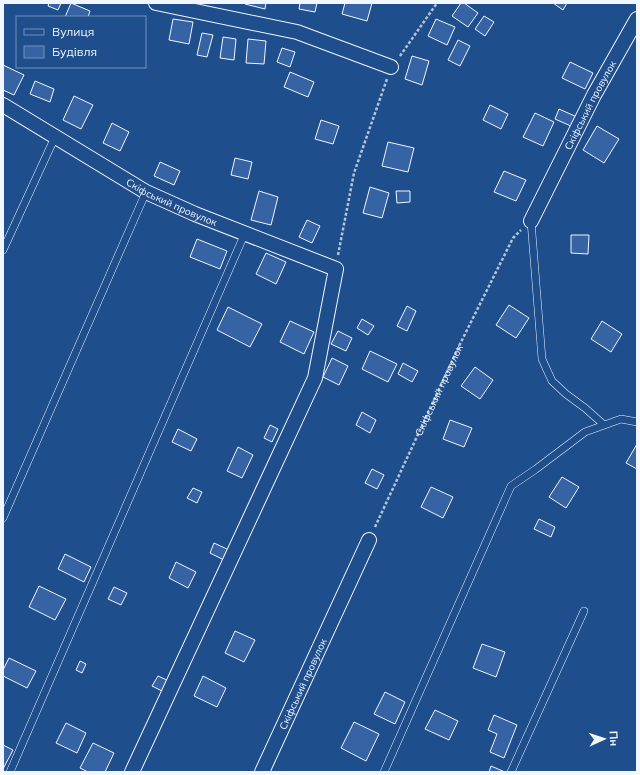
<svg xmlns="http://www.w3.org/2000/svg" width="640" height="775" font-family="Mulish,sans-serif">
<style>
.building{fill:#3563a3;stroke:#f2f6ff}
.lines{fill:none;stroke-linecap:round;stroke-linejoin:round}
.lane-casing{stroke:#f2f6ff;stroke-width:8}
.street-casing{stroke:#f2f6ff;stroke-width:16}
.path{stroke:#b3c4dc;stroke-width:2.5;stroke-dasharray:3 2;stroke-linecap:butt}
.lane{stroke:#1f4e8c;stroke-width:7}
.street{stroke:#1f4e8c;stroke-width:14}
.labels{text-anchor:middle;stroke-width:3;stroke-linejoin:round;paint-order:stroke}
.street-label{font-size:10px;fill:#f2f6ff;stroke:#1f4e8c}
</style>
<rect width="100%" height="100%" fill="#1f4e8c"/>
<path class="building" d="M49 3H61L58 10 48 6Z
M71 3 90 11 88 17H65Z
M245 3H266L265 9 245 4Z
M300 3H317L315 12 299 9Z
M345 3H372L367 21 342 14Z
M461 3H464L478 13 468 27 452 16Z
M553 3H567L563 10Z
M484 16 494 22 485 36 475 29Z
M173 19 193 22 189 44 169 40Z
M436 19 455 27 447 45 428 36Z
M202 33 213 35 207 57 197 55Z
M223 37 236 39 234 60 220 58Z
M248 39 266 41 264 64 246 63Z
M458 40 470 46 460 66 448 60Z
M282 48 295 52 290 67 277 62Z
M412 56 429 61 422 85 405 79Z
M570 62 593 73 585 89 562 78Z
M3 65 24 75 14 95 3 90Z
M290 72 314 82 308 97 284 87Z
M35 81 54 89 50 102 30 94Z
M74 96 93 105 81 129 63 120Z
M490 105 508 114 501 129 483 120Z
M559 109 577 117 573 127 555 119Z
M535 113 554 122 543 146 523 137Z
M321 120 339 126 333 144 315 139Z
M112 123 129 132 120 151 103 143Z
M597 126 619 139 604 163 583 150Z
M388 142 414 148 408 172 382 166Z
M235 158 252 162 248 179 231 175Z
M160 162 180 171 174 185 154 176Z
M504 171 526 180 516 201 494 192Z
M370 187 389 193 382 218 363 213Z
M259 191 278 197 271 225 251 220Z
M396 191H410V202L397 203Z
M307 220 320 226 312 243 299 237Z
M571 235H589L588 254 571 253Z
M197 239 227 251 220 269 190 257Z
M266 253 286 262 276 284 256 274Z
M509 305 529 318 516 338 496 325Z
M407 306 416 311 407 331 397 326Z
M228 307 262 324 250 347 217 330Z
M362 319 374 326 368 335 357 328Z
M290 321 314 332 304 354 280 342Z
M602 321 622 334 611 352 591 339Z
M338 331 352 338 346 351 331 344Z
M370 351 397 364 388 382 362 369Z
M332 358 348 366 339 385 323 377Z
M403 363 418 371 412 382 398 374Z
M475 367 493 380 480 399 461 386Z
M362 412 376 420 370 433 356 425Z
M450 420 472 428 464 447 443 439Z
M270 425 278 429 272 442 264 438Z
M178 429 197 439 191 451 172 442Z
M637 444V469L626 463Z
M238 447 253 455 242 478 227 471Z
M372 469 384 475 377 489 365 483Z
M562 477 579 487 566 508 549 497Z
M431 487 453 497 443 518 421 507Z
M193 488 202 492 197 503 187 498Z
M539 519 555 527 551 537 534 529Z
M214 543 229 550 224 560 210 553Z
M65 554 91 567 84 582 58 569Z
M176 562 196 572 188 588 169 578Z
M39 586 66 599 55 620 29 607Z
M114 587 127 593 121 605 108 599Z
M235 631 255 640 244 662 225 653Z
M482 644 505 652 496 677 473 668Z
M9 658 36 671 27 688 3 676V670Z
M80 661 86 664 82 673 76 670Z
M158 676 169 681 164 692 152 686Z
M203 676 226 688 217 707 194 696Z
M385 692 405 702 395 724 374 714Z
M435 710 458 721 449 740 425 729Z
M494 715 517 725 504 758 490 752 497 734 488 730Z
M354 722 379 734 366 761 341 748Z
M66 723 86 733 77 753 56 743Z
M93 743 114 753 105 772H88L80 768Z
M3 745 13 750 3 769Z
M491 766 505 772H489Z"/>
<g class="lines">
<defs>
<path id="lane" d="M531 221 542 359 552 381 566 394 585 408 603 424
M3 250 55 137
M3 518 146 192
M10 772 245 233
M384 772 511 486 536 469 585 432 621 419 637 422
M511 772 584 611"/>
<g id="street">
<path d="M156 3 297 32 391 67"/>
<path id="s2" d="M3 105 146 192 195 214 336 269 315 378 132 772"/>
<path id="s3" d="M531 221 594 95 637 19"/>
<path id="s4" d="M262 772 369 540"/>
</g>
</defs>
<use href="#lane" class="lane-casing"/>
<use href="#street" class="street-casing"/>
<g class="path">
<path d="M400 56 437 3"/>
<path d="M338 255 354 173 387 79"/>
<path id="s1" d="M375 527 460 344 513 238 521 230"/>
</g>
<use href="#lane" class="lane"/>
<use href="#street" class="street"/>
</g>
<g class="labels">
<g class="street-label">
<text dy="4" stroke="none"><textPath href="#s3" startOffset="130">Скіфський провулок</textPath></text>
<text dy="4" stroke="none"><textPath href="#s2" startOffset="195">Скіфський провулок</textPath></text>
<text dy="4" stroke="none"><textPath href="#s1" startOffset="151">Скіфський провулок</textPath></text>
<text dy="4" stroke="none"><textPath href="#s4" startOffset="97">Скіфський провулок</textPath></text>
</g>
</g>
<rect width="640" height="775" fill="none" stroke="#f2f6ff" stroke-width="8"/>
<rect x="16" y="16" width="130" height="52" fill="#1f4e8c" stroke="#7391ba"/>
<rect x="24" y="29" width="20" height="6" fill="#1f4e8c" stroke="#7391ba"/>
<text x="52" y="36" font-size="12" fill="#f2f6ff">Вулиця</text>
<rect x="24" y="46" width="20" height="12" fill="#3563a3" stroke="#7391ba"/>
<text x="52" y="56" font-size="12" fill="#f2f6ff">Будівля</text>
<g transform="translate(604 739) rotate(87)" stroke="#1f4e8c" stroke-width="3" paint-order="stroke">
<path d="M0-3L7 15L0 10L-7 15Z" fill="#f2f6ff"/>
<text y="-6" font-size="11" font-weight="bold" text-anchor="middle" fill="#f2f6ff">Пн</text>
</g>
</svg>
